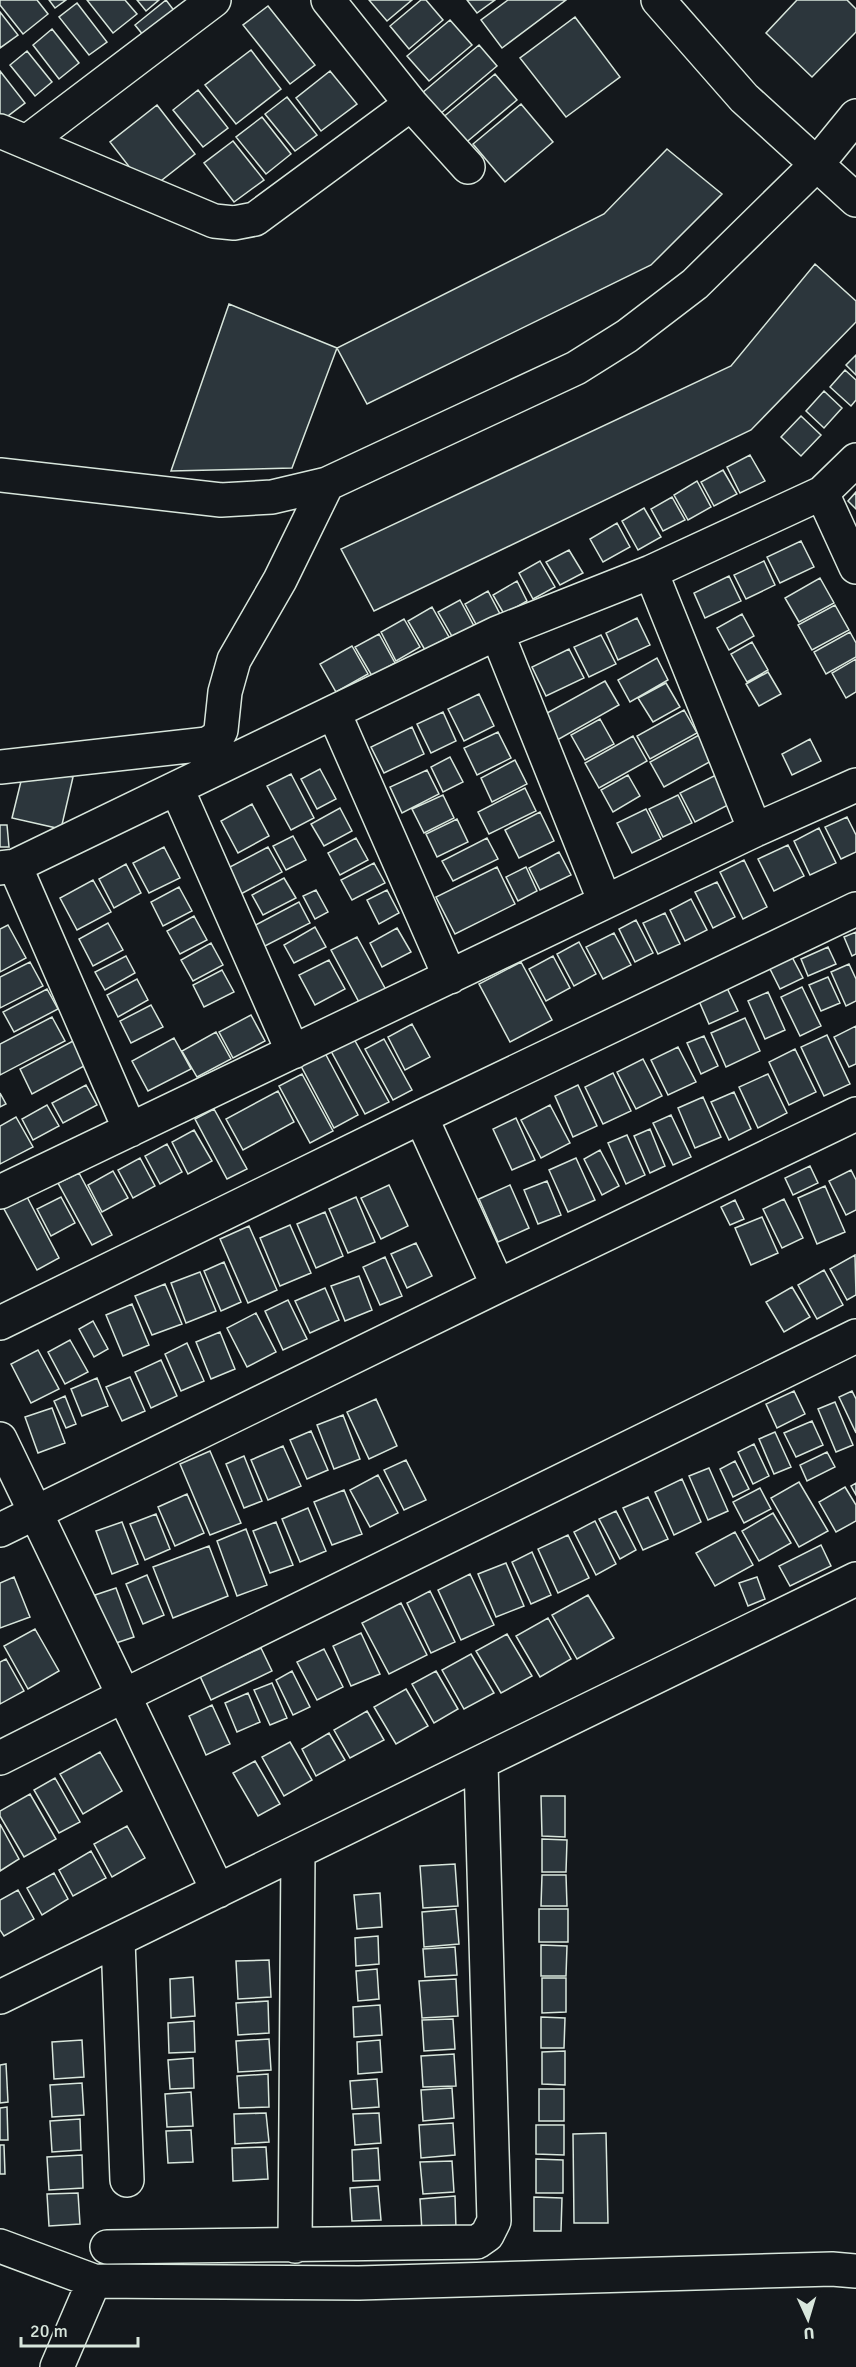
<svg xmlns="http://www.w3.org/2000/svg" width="856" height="2367" font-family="Signika,sans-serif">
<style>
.building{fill:#2c363c;stroke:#d8e6dc;stroke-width:1.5}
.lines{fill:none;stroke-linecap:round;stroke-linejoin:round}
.minor-casing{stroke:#d8e6dc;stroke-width:36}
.minor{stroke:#14181c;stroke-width:33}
</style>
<rect width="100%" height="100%" fill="#14181c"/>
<path class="building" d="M0 0H37L48 14 23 34 0 5Z
M49 0H66L55 8Z
M87 0H125L137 14 113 33Z
M137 0H159L146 11Z
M166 0 179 17 148 41 135 25Z
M369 0H412L387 21Z
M421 0H426L443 20 409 49 390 26Z
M467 0H495L477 13Z
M508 0H566L502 48 481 20Z
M797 0H847L856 9V32L812 77 766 33Z
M77 3 107 42 89 55 59 17Z
M268 6 315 65 290 84 243 25Z
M0 12 18 35 0 48Z
M575 17 620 77 566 117 520 58Z
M450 20 472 45 429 81 407 56Z
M52 29 79 63 59 79 33 45Z
M479 45 497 66 440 114 422 93Z
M251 50 281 89 236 124 205 85Z
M27 51 52 82 35 96 10 65Z
M0 71 25 103 0 122Z
M330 71 357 104 321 131 296 98Z
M495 74 517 100 463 145 441 119Z
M198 90 228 128 203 147 173 110Z
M287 97 317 135 295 151 265 114Z
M521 104 553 142 505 182 473 144Z
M157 105 195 154 148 191 110 142Z
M262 117 291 154 266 174 236 137Z
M233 141 264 180 234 202 204 163Z
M667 149 722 194 651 265 367 404 337 348 604 214Z
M815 264 856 301V322L751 430 374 611 341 549 731 366Z
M229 304 337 348 292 468 171 471Z
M856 355V375L846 365Z
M845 370 856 380V400L851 406 830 387Z
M824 391 842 408 824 428 806 411Z
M801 416 821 435 801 456 781 437Z
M750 455 765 481 740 493 727 467Z
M723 470 737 494 714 506 701 482Z
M697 481 711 507 688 520 674 495Z
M856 492V509L848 501Z
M672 497 685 520 663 531 651 509Z
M644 508 661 537 638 550 622 521Z
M617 523 630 547 603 562 590 539Z
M801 541 814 567 780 583 767 557Z
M569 550 583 573 560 585 546 562Z
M540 561 555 587 533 599 519 573Z
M764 561 775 585 746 599 734 575Z
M729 576 741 601 705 618 694 593Z
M820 578 834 603 799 622 785 598Z
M517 581 527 601 504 614 493 595Z
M488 591 500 614 477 626 465 604Z
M460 600 474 626 453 638 438 612Z
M835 605 849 630 812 650 798 625Z
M432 607 449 637 425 650 408 621Z
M742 614 754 636 729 650 717 628Z
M637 618 650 645 618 660 606 633Z
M404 619 420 647 396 661 381 632Z
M850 632 856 643V657L826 674 814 652Z
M379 634 395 663 372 676 355 647Z
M601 635 616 664 589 677 574 647Z
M752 642 768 670 747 682 731 654Z
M352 646 368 674 336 692 320 664Z
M569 649 584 678 546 696 532 667Z
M657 658 668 680 630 702 618 680Z
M856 659V692L846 698 832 673Z
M768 672 781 694 759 706 746 684Z
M605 681 619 705 552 743 538 718Z
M666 683 680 707 653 722 638 698Z
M479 694 494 726 464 741 448 709Z
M684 710 697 733 650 759 637 736Z
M443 712 456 741 431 753 417 724Z
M600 719 614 744 585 760 571 735Z
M412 727 424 754 384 773 371 747Z
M498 732 511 758 477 775 464 748Z
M699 735 713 760 664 787 650 762Z
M633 736 647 761 599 788 585 763Z
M810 739 821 761 792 775 782 754Z
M450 757 463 782 443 792 431 767Z
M515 760 527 784 492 802 481 778Z
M25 765 73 777 61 829 12 818Z
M320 769 336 799 317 809 301 779Z
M427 770 439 794 402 813 390 787Z
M291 774 314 818 291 830 267 786Z
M628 775 640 796 613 812 601 790Z
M716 775 730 804 695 822 680 793Z
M525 788 536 811 489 834 478 812Z
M443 795 454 818 424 833 412 809Z
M678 795 692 823 663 837 649 809Z
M252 804 269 836 238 853 221 821Z
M340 808 352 831 324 846 311 824Z
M646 809 661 839 632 853 617 823Z
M540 812 554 841 519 858 505 830Z
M847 817 856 835V852L841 859 825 827Z
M457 819 468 842 437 857 426 834Z
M0 825H7L9 847H0Z
M819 828 836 863 810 875 794 841Z
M293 836 306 860 286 870 273 846Z
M356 838 368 860 340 875 328 853Z
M487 838 498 859 453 881 442 861Z
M788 845 804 876 774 891 758 859Z
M164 847 180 878 149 893 133 863Z
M268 847 282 872 239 895 226 869Z
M559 852 571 875 540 890 529 868Z
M744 860 767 907 743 919 720 872Z
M374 863 385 883 352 900 341 880Z
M126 864 141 893 114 908 99 879Z
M497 867 515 904 455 934 436 897Z
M526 867 537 891 518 901 506 877Z
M284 878 296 898 263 915 252 895Z
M93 880 111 912 77 930 60 898Z
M717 882 735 917 713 928 695 892Z
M179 887 192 911 163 926 151 902Z
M316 890 328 912 315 919 303 896Z
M387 890 399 913 379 924 367 900Z
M691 899 707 930 685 941 670 910Z
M299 902 310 923 263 947 252 927Z
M665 913 680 944 658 954 643 923Z
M194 916 207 940 180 954 167 931Z
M636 920 653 953 635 962 619 929Z
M108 923 123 950 93 966 79 939Z
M8 925 26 958 0 972V929Z
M315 927 326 947 294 963 284 945Z
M397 928 411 952 382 967 370 943Z
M856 932V954L852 956 844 937Z
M614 933 631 965 603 979 586 947Z
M357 937 386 990 360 1004 331 950Z
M579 942 596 974 574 986 557 954Z
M211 943 223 965 193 981 181 960Z
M828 947 836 964 808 976 801 959Z
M791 955 803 978 780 989 769 967Z
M126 956 135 973 105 990 95 972Z
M553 956 570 988 546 1001 529 969Z
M329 960 345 989 315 1005 299 975Z
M30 962 43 986 0 1008V977Z
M521 962 552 1020 510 1042 479 984Z
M849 964 856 979V1001L846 1006 831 972Z
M222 970 234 992 204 1007 193 985Z
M828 977 840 1003 821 1011 809 985Z
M137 979 148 1000 118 1017 107 995Z
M802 987 821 1026 800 1036 781 997Z
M727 988 738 1011 709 1024 699 1001Z
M47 989 58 1009 14 1032 3 1012Z
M768 992 785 1030 765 1039 748 1001Z
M151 1005 163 1027 131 1043 120 1021Z
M251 1015 265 1041 233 1058 219 1032Z
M52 1017 65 1041 0 1075V1044Z
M745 1018 760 1051 726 1067 711 1033Z
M412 1024 430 1057 405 1070 388 1037Z
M856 1026V1064L849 1067 834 1037Z
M216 1032 231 1059 197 1077 182 1051Z
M827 1035 850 1084 824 1096 801 1047Z
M704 1036 718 1066 701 1074 687 1043Z
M174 1038 191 1069 148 1091 132 1061Z
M354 1039 389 1102 365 1114 331 1051Z
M384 1039 412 1090 393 1100 365 1049Z
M73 1041 86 1065 32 1094 20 1069Z
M678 1047 696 1082 668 1095 651 1060Z
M795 1049 816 1092 789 1105 769 1062Z
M325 1053 358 1115 334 1128 301 1066Z
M643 1059 662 1096 636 1109 617 1072Z
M613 1073 631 1111 603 1124 585 1087Z
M302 1074 333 1131 310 1143 279 1086Z
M768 1074 787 1113 758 1128 739 1087Z
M86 1085 97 1105 63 1123 52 1103Z
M578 1085 597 1126 573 1137 555 1096Z
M278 1091 294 1122 243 1150 226 1119Z
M734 1092 751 1129 729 1140 711 1102Z
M0 1093 6 1104 0 1107Z
M703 1097 721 1137 695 1148 678 1108Z
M47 1105 59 1126 33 1140 22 1119Z
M550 1105 570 1143 541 1158 521 1120Z
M214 1109 247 1169 227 1179 195 1119Z
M671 1115 691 1157 673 1165 653 1123Z
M16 1117 33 1147 0 1164V1126Z
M516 1118 535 1160 512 1170 493 1129Z
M650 1129 665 1166 650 1173 634 1136Z
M194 1130 212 1161 188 1174 172 1142Z
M627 1135 645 1175 626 1184 608 1143Z
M167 1144 182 1172 160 1184 145 1156Z
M600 1150 619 1186 602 1195 584 1159Z
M140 1158 155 1186 133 1198 118 1170Z
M576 1158 595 1200 568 1212 549 1170Z
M810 1166 818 1183 793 1195 785 1178Z
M851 1170 856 1180V1210L846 1215 829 1181Z
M113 1171 128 1198 102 1212 88 1185Z
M79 1173 112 1235 92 1245 58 1183Z
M547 1181 561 1215 538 1224 524 1190Z
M389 1185 408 1226 381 1239 361 1198Z
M510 1185 529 1228 498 1242 479 1199Z
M825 1186 845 1232 817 1244 798 1198Z
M26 1195 59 1258 37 1270 3 1207Z
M61 1197 75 1223 51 1236 37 1209Z
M356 1197 375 1242 348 1253 329 1209Z
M784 1199 803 1238 782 1248 763 1209Z
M735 1200 744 1219 730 1225 721 1207Z
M325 1212 343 1256 316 1268 297 1224Z
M762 1217 778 1253 751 1265 735 1228Z
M290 1225 311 1273 280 1286 260 1238Z
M249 1226 277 1290 248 1303 220 1239Z
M416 1243 432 1276 407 1288 391 1254Z
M855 1255 856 1295 847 1300 830 1269Z
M385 1257 402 1296 380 1305 363 1267Z
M224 1262 241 1302 221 1311 204 1271Z
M824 1270 843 1305 817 1319 798 1285Z
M200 1272 216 1311 186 1323 171 1283Z
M359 1276 372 1310 345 1321 331 1286Z
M165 1284 182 1324 152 1335 135 1296Z
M792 1287 810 1317 784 1332 766 1302Z
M325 1288 339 1320 310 1333 295 1301Z
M288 1300 307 1339 283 1350 265 1311Z
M132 1304 149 1345 123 1356 106 1315Z
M256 1313 276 1352 247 1367 227 1328Z
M93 1321 108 1349 94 1357 79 1329Z
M220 1332 235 1369 211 1379 196 1342Z
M70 1340 88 1372 65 1384 48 1352Z
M187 1343 204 1381 181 1391 165 1354Z
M38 1350 59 1389 31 1403 11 1364Z
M161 1360 177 1396 151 1408 135 1372Z
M130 1377 145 1411 122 1421 106 1387Z
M97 1378 108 1406 82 1416 71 1389Z
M794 1391 805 1414 777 1428 766 1404Z
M852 1391 856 1399V1433L839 1397Z
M65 1396 76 1424 66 1428 54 1401Z
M376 1399 397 1446 369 1459 347 1412Z
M835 1402 853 1445 836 1452 818 1409Z
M52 1408 65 1443 38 1453 25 1417Z
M343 1415 360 1459 334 1469 317 1425Z
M812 1421 823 1445 796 1457 784 1433Z
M311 1431 328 1470 307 1479 290 1440Z
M775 1432 791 1467 774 1474 759 1439Z
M754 1444 769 1476 753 1484 738 1452Z
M283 1446 301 1486 268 1500 251 1460Z
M210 1451 241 1523 210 1535 180 1464Z
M827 1452 835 1467 807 1481 800 1465Z
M244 1456 262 1501 244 1508 226 1464Z
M406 1460 426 1500 404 1510 384 1470Z
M735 1461 749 1489 733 1497 720 1469Z
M709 1468 728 1511 708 1520 689 1476Z
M378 1475 398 1513 370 1527 350 1490Z
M682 1479 701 1522 674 1535 655 1492Z
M799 1482 828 1531 799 1547 771 1498Z
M856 1483V1495L851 1486Z
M845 1487 856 1505V1521L836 1532 819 1502Z
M760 1488 771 1509 744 1523 733 1502Z
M344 1490 362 1534 332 1545 314 1502Z
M187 1494 204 1533 175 1546 158 1507Z
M648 1497 668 1539 643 1550 623 1508Z
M308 1508 326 1551 300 1562 282 1519Z
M616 1511 636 1550 620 1559 599 1519Z
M773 1513 791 1543 759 1561 742 1531Z
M156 1514 170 1549 145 1560 130 1524Z
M595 1521 616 1564 596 1575 574 1532Z
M122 1522 138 1564 112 1574 96 1531Z
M276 1522 293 1565 270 1573 253 1531Z
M246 1529 267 1585 237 1596 217 1541Z
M735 1532 753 1565 715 1586 696 1553Z
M568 1535 589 1578 558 1593 538 1549Z
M821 1545 831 1566 790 1586 779 1566Z
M209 1546 228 1596 173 1618 153 1567Z
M532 1552 551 1595 531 1604 512 1562Z
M506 1563 524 1606 496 1617 478 1574Z
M470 1574 494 1625 461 1640 438 1590Z
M147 1575 164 1615 143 1624 126 1584Z
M14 1577 30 1617 0 1628V1583Z
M757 1577 765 1599 748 1606 739 1583Z
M116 1588 134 1637 113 1644 95 1595Z
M430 1591 455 1642 431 1653 407 1603Z
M588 1595 614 1638 577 1659 552 1615Z
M401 1603 427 1655 389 1674 362 1623Z
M548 1618 571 1659 540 1677 516 1636Z
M35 1629 59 1671 28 1689 4 1646Z
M361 1633 380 1674 351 1686 333 1646Z
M507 1634 532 1676 501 1693 476 1651Z
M261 1648 272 1671 211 1700 200 1676Z
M324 1649 343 1687 317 1700 297 1662Z
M471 1654 494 1693 464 1709 442 1670Z
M6 1659 24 1691 0 1704V1662Z
M292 1671 310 1707 293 1715 276 1680Z
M436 1671 458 1709 434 1723 412 1684Z
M272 1683 287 1718 270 1725 254 1690Z
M406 1689 428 1726 396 1744 374 1707Z
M248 1693 260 1722 237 1732 225 1703Z
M212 1705 230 1744 206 1755 189 1716Z
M367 1711 384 1740 350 1758 334 1730Z
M329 1733 345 1760 316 1776 302 1749Z
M290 1742 312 1780 284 1796 262 1757Z
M100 1752 122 1791 83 1814 60 1774Z
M255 1761 280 1804 258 1816 233 1773Z
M55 1778 80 1822 59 1833 34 1790Z
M30 1794 56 1839 24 1857 0 1816V1811Z
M541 1796H565V1837L542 1836Z
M0 1824 19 1859 0 1871Z
M127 1826 145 1858 112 1877 94 1844Z
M542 1839 567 1840 566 1872H542Z
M91 1851 106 1878 73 1896 59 1870Z
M455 1864 458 1906 423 1908 420 1866Z
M54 1873 68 1899 42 1915 27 1888Z
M542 1875H566L567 1906H541Z
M18 1890 34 1919 4 1936 0 1930V1900Z
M380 1893 382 1927 357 1929 354 1895Z
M456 1909 459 1944 424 1947 422 1912Z
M539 1909H568V1942H539Z
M378 1936 379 1964 356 1966 355 1938Z
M541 1945 567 1946 566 1976H541Z
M455 1947 457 1975 425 1977 423 1949Z
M269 1960 271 1997 238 1999 236 1961Z
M377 1969 379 1999 358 2001 356 1971Z
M193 1977 195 2016 171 2018 170 1979Z
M542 1978H566V2012L542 2013Z
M456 1979 458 2016 422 2018 419 1981Z
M268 2001 269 2033 238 2035 236 2003Z
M380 2005 382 2035 354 2037 353 2007Z
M541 2017 565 2018 564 2048H541Z
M453 2019 455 2049 424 2051 422 2020Z
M194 2021 195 2052 169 2053 168 2023Z
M269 2039 271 2070 238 2072 236 2041Z
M82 2040 84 2077 54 2079 52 2042Z
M380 2040 382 2072 358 2074 357 2042Z
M565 2051V2085L542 2084V2052Z
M454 2054 456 2086 423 2087 421 2056Z
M193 2058 194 2088 170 2089 168 2060Z
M6 2064 8 2102 0 2103V2065Z
M268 2074 269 2107 239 2108 237 2076Z
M377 2079 379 2107 352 2109 350 2081Z
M82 2083 84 2115 52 2117 50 2085Z
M452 2088 454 2118 423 2121 421 2090Z
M539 2089H564V2121H539Z
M191 2092 193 2126 167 2127 165 2094Z
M7 2107 8 2140H0V2108Z
M266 2113 269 2142 235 2144 234 2114Z
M379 2113 381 2143 355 2145 353 2114Z
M80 2119 81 2150 52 2152 50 2121Z
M453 2123 455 2155 421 2158 419 2125Z
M536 2125H564V2155L536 2154Z
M191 2130 193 2162 168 2163 166 2131Z
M606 2133 608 2223H574L573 2134Z
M0 2145H4L5 2174H0Z
M266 2147 268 2179 233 2181 232 2148Z
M378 2148 380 2180 353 2181 352 2150Z
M82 2155 83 2188 49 2190 47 2157Z
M536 2159 563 2160V2193H536Z
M452 2161 454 2192 423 2194 420 2162Z
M378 2186 381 2220 352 2221 350 2188Z
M78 2193 80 2224 49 2226 47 2194Z
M455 2196 456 2229 422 2231 420 2199Z
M534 2197 562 2198 561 2231H534Z"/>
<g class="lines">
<defs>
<path id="minor" d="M328 0 411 104 468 167
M658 0 744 98 856 200
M0 131 214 221 234 223 255 219 411 104
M28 141 214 0
M0 475 221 500 272 497 327 484 576 368 627 336 695 284 816 165 856 116
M822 493 856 567
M651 572 755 830
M497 633 605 902
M334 713 450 977
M0 767 207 744 217 738 221 730 225 692 234 660 280 580 327 484
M177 789 293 1052
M15 866 130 1130
M0 868 15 866 497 633 651 572 822 493 856 460
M421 1117 498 1286
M0 1192 755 830 856 785
M0 1323 421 1117 856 909
M0 1439 218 1891
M0 1530 498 1286 856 1114
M0 1758 123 1696 856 1336
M118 1940 127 2180
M0 1997 856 1579
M0 2246 94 2281 359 2283 832 2269 856 2271
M295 2246 298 1853
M107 2247 477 2242 487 2235 494 2221 481 1764
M57 2367 94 2281"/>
</defs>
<use href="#minor" class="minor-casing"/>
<use href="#minor" class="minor"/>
</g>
<g transform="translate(808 2319) rotate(176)" stroke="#14181c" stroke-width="4.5" paint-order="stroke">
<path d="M0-4.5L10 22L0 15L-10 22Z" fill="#d8e6dc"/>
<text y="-9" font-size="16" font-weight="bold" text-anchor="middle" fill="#d8e6dc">U</text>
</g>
<path d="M21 2337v9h117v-9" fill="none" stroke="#d8e6dc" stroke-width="3"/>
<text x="30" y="2337" font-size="18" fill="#d8e6dc" stroke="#14181c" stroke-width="4.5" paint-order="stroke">20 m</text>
</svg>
